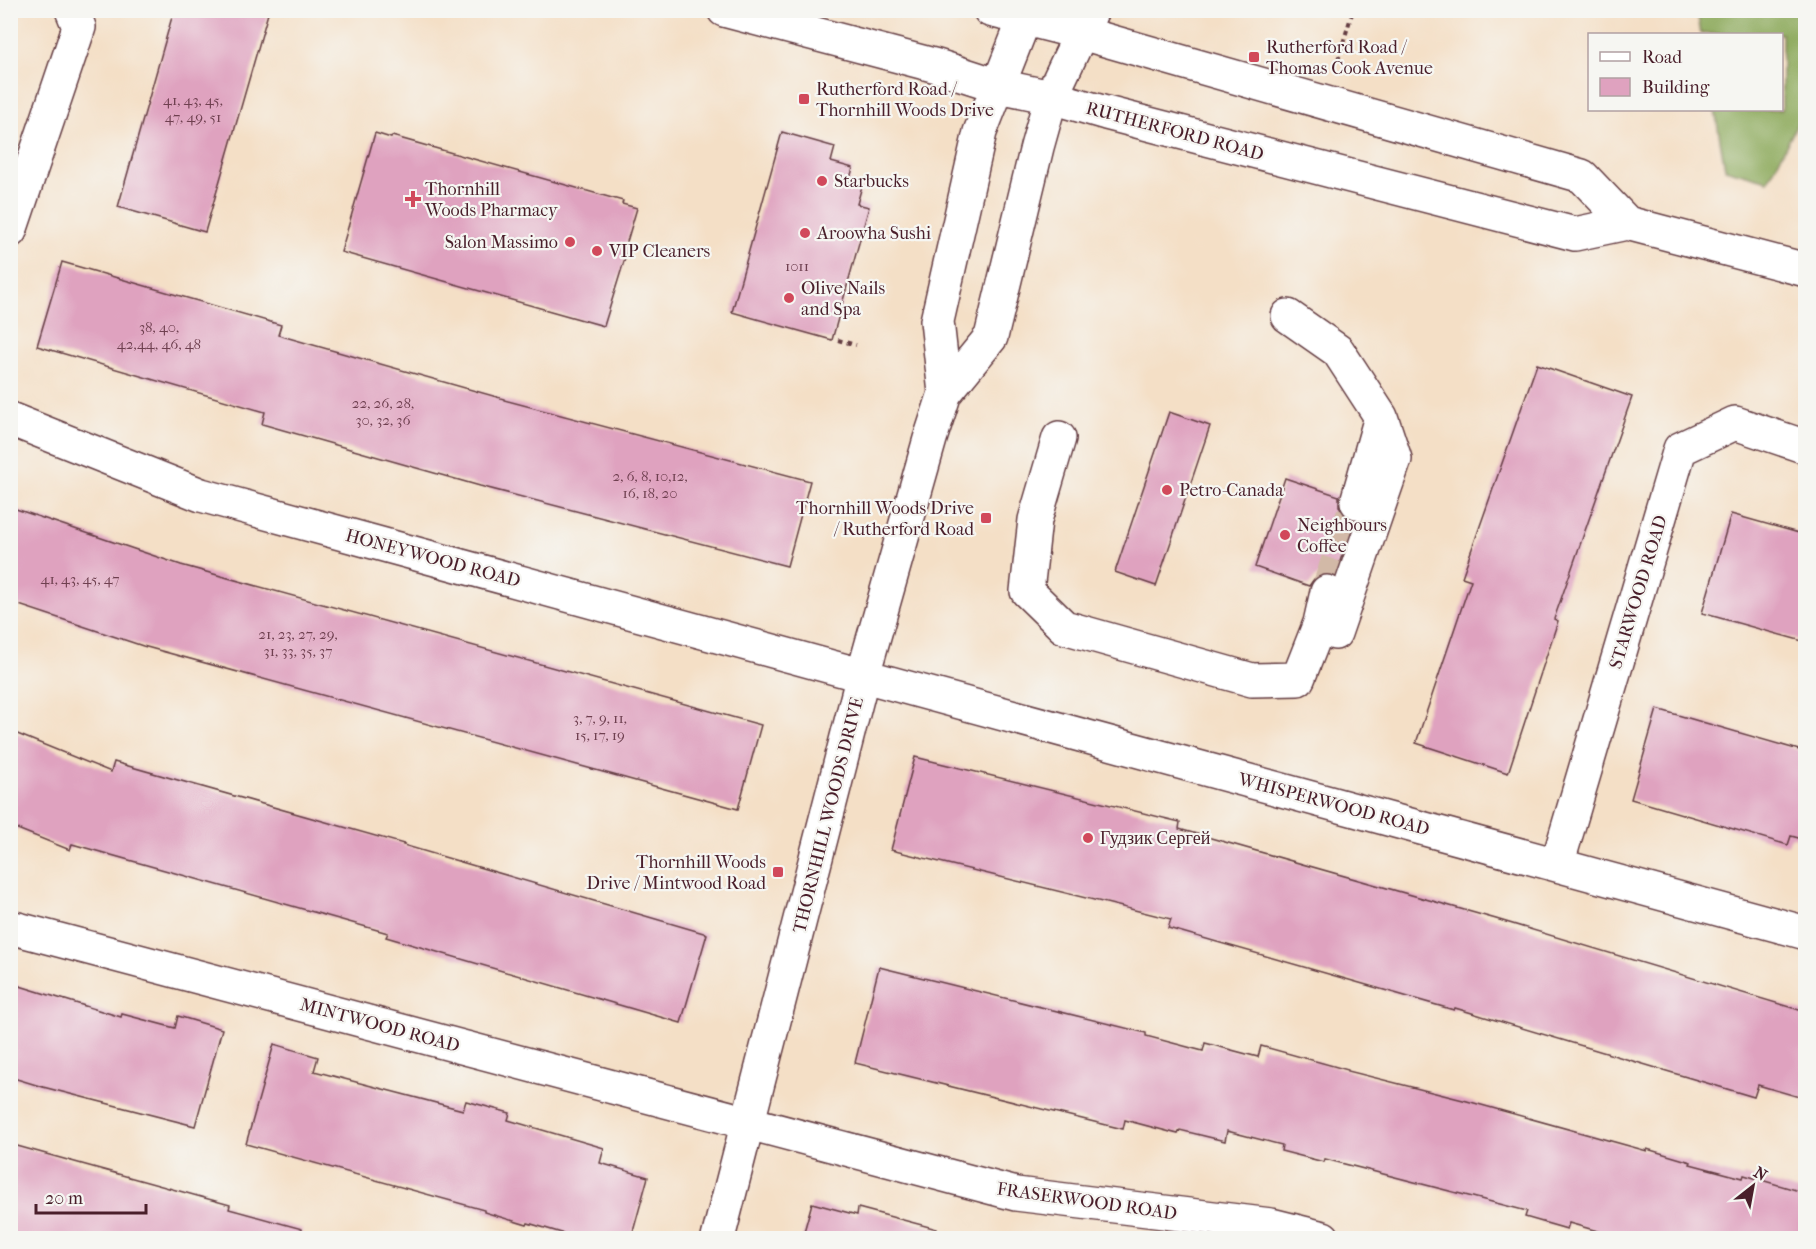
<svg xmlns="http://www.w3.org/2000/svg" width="1816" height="1249" font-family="'IM FELL French Canon',serif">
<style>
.forest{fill:#90ac60;stroke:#6d6646;stroke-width:1.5}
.building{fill:#dfa2bf}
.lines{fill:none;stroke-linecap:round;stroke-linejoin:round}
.minor-tunnel{stroke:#d2b9a7;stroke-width:33;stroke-dasharray:33 16;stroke-linecap:butt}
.minor-casing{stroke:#643c42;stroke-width:36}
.major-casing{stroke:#643c42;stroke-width:36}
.path{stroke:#643c42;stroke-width:4;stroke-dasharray:4.5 4.5;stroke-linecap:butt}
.minor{stroke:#fff;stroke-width:33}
.major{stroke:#fff;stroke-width:33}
.poi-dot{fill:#d1495b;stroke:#f6f6f2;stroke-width:2}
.labels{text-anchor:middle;stroke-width:4.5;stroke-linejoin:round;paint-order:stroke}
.number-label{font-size:15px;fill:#6f4050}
.poi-label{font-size:18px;fill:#4a1f2b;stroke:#f6f6f2;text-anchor:start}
.street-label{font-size:18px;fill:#4a1f2b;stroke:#f6f6f2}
</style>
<rect width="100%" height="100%" fill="#f6f6f2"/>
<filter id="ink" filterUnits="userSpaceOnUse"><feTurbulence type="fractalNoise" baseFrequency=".0167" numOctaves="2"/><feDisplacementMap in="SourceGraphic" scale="12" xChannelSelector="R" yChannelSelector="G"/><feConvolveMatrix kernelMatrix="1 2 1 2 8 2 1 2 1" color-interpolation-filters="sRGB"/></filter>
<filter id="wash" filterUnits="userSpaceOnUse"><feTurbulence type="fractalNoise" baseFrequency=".008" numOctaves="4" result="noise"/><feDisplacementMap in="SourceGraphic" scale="24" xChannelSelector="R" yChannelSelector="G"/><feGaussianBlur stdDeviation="1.35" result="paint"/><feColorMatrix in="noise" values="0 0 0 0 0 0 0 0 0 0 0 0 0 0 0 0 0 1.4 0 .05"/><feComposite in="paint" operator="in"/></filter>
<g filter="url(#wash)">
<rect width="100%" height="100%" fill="#f4dfc6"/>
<path class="forest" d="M1697 11H1805V109L1768 181 1725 169 1715 110H1782V34H1701Z"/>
<g id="blocks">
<path class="building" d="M174 10H269L205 232 118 207Z
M782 132 835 147 831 162 853 168 849 182 862 186 857 204 869 207 832 340 732 312Z
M375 133 391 138 392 136 623 201 622 204 637 208 626 245H629L604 326 341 252Z
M62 262 281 325 278 335 504 399V400L810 481 787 566 480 486 262 424 265 412 37 346Z
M1537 364 1632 397 1554 619 1558 621 1508 773 1416 743 1471 580 1462 577Z
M1169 412 1210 426 1156 586 1115 572Z
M1285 478 1339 496V506L1343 515 1354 520 1335 576 1331 574H1321L1314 579 1309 586 1255 567Z
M10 507 181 565 761 725 738 809 143 646 10 602Z
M1731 514 1806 535V642L1702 613Z
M1657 709 1806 752V840L1791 836 1788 845 1631 799Z
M10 731 111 772 114 762 404 844 403 845 707 934 681 1023 386 937 388 933 72 844 70 850 10 826Z
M915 757 1180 822 1179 829 1496 919 1806 1012V1099L1758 1085 1754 1097 1455 1008 1454 1010 1168 928 1171 919 891 850Z
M879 967 1146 1033V1036L1203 1051 1205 1043 1258 1057 1261 1046 1348 1070V1071L1467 1101 1647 1151V1149L1691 1162 1690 1164 1743 1178 1744 1175 1806 1193V1239H1626L1569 1223 1567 1229 1525 1217 1527 1211 1325 1159 1324 1162 1281 1151 1282 1145 1227 1131 1225 1141 1180 1130 1178 1134 1125 1120 1123 1129 855 1063Z
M10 983 121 1017 122 1014 175 1028 178 1016 222 1029 195 1126 43 1087 10 1077Z
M274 1044 318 1057 314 1071 463 1110 466 1101 510 1113 508 1120 604 1148 600 1163 648 1177 631 1239H582L528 1223 527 1225 484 1212V1210L246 1144Z
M10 1144 230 1205 229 1209 302 1229 301 1239H10Z
M812 1203 857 1215 858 1208 937 1229 935 1239H802Z"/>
</g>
</g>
<g filter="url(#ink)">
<use href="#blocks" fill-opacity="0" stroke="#643c42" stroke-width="1.5"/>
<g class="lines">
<path class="minor-tunnel" d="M1327 592 1357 502"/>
<defs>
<path id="minor" d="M10 231 79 27 72 10
M1288 316 1338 351 1381 417 1357 502
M945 393 937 321 980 132 1028 10
M10 419 201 495 1806 933
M1059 438 1035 520 1027 591 1064 627 1252 680 1298 679 1320 623 1327 592
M1335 633 1395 459 1381 417
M1557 865 1680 449 1735 423 1806 447
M10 927 1016 1194 1271 1225 1323 1238
M718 1238 863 675 930 439 945 393 991 337 1037 147 1051 97 1092 10"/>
<path id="major" d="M724 10 937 66 999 86 1051 97 1106 113 1575 234 1627 223 1806 270
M990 10 1081 33 1582 176 1627 223"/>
</defs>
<use href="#minor" class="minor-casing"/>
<use href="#major" class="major-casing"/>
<path class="path" d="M1338 60 1353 10
M838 340 856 345"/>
<use href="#minor" class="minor"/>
<use href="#major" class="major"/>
</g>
</g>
<g class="poi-dot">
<rect x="1248" y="51" width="12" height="12" rx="3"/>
<rect x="798" y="93" width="12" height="12" rx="3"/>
<circle cx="822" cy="181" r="6"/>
<path d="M410 190h6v6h6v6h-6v6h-6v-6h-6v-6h6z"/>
<circle cx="805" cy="233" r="6"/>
<circle cx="570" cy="242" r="6"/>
<circle cx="597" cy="251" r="6"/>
<circle cx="789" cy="298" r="6"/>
<circle cx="1167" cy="490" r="6"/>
<rect x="980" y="512" width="12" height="12" rx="3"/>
<circle cx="1285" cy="535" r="6"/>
<circle cx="1088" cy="838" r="6"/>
<rect x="772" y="866" width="12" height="12" rx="3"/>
</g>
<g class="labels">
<g class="number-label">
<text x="193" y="105">41, 43, 45,<tspan x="193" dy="17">47, 49, 51</tspan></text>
<text x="797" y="271">1011</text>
<text x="159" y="332">38, 40,<tspan x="159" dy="17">42,44, 46, 48</tspan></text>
<text x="383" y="408">22, 26, 28,<tspan x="383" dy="17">30, 32, 36</tspan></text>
<text x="650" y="481">2, 6, 8, 10,12,<tspan x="650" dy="17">16, 18, 20</tspan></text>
<text x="80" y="584">41, 43, 45, 47</text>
<text x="298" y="639">21, 23, 27, 29,<tspan x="298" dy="17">31, 33, 35, 37</tspan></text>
<text x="600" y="723">3, 7, 9, 11,<tspan x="600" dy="17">15, 17, 19</tspan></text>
</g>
<g class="poi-label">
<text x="1266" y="53">Rutherford Road /<tspan x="1266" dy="21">Thomas Cook Avenue</tspan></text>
<text x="816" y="95">Rutherford Road /<tspan x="816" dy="21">Thornhill Woods Drive</tspan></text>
<text x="834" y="187">Starbucks</text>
<text x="425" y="195">Thornhill<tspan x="425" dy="21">Woods Pharmacy</tspan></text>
<text x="817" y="239">Aroowha Sushi</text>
<text x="558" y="248" text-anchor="end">Salon Massimo</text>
<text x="609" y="257">VIP Cleaners</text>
<text x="801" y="294">Olive Nails<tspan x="801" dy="21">and Spa</tspan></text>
<text x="1179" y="496">Petro-Canada</text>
<text x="974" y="514" text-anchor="end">Thornhill Woods Drive<tspan x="974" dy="21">/ Rutherford Road</tspan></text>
<text x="1297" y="531">Neighbours<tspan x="1297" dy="21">Coffee</tspan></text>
<text x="1100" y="844">Гудзик Сергей</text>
<text x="766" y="868" text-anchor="end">Thornhill Woods<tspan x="766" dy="21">Drive / Mintwood Road</tspan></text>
</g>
<g class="street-label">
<text transform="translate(1175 131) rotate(15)" y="6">RUTHERFORD ROAD</text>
<text transform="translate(433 558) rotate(15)" y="6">HONEYWOOD ROAD</text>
<text transform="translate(1638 592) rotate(-73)" y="6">STARWOOD ROAD</text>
<text transform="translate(1334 804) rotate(15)" y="6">WHISPERWOOD ROAD</text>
<text transform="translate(828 815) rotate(-76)" y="6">THORNHILL WOODS DRIVE</text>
<text transform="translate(380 1025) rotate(15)" y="6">MINTWOOD ROAD</text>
<text transform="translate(1087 1201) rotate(8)" y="6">FRASERWOOD ROAD</text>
</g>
</g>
<rect width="1816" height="1249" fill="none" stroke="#f6f6f2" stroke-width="36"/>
<rect x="1588" y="33" width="195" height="78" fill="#f6f6f2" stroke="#b1a0a2" stroke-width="1.5"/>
<rect x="1600" y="52" width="30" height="9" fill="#ffffff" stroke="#b1a0a2" stroke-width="1.5"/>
<text x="1642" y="63" font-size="18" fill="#4a1f2b">Road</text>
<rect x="1600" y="78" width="30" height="18" fill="#dfa2bf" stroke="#b1a0a2" stroke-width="1.5"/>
<text x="1642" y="93" font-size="18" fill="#4a1f2b">Building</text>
<g transform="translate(1753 1186) rotate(31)" stroke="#f6f6f2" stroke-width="4.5" paint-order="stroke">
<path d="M0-4.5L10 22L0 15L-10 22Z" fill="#4a1f2b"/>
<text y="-9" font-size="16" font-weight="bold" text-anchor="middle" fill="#4a1f2b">N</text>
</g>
<path d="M36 1204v9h110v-9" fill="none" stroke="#4a1f2b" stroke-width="3"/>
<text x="45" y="1204" font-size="18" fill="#4a1f2b" stroke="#f6f6f2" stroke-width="4.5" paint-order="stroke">20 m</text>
</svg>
